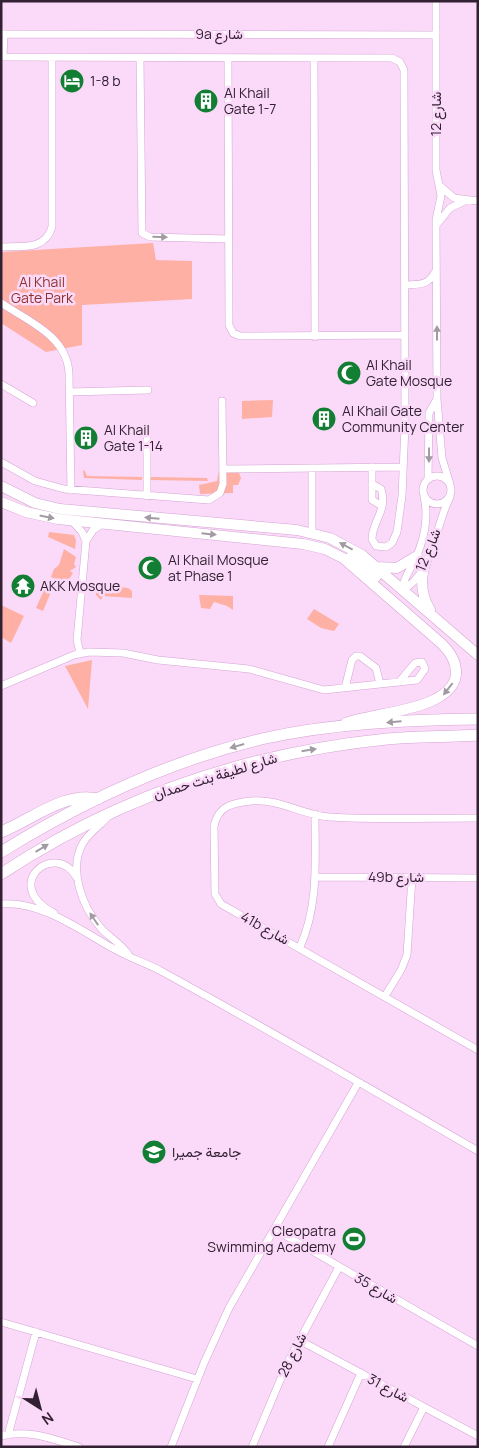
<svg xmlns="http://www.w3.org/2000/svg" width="479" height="1448" font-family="Manrope,Vazirmatn,sans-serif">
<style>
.green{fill:#feb0a5}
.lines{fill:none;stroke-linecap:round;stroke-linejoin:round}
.street-casing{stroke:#d5a3d3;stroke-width:8}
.secondary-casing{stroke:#d5a3d3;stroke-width:11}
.primary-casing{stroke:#d5a3d3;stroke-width:12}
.street{stroke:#fff;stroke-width:7}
.secondary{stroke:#fff;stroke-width:10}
.primary{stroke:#fff;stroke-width:11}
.oneway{fill:#a39ba3}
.labels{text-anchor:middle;stroke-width:5;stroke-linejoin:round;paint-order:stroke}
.street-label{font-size:14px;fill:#332033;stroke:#fadaf8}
.poi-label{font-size:14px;fill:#332033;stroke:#fadaf8;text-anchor:start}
.park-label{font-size:14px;fill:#8f322b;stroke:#fadaf8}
</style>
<rect width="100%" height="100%" fill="#fadaf8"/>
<path class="green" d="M153 243 156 260 192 261V299L82 305V345L46 352 1 323V252Z
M273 400 272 417 242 419V401Z
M83 470 85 471 87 476 142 477V480L84 478Z
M219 470H238L241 478 238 485H233V493L200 494 199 485 217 481Z
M151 477 207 478 208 481 151 480Z
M49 532 74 535 76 540 75 549 48 537Z
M64 549 76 557 74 564 76 567 70 571 73 573 67 583 51 577 54 569 59 565Z
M95 587H110L116 590 119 587 128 588 132 591V598L103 596 101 600 96 595Z
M45 588 51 592 43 611 36 608Z
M199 595 233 596V610L227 606 214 602 210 609 201 608Z
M1 605 24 616 11 643 1 637Z
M314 609 339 624 334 631 321 628 307 619Z
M92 660 88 709 65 666Z"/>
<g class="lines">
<defs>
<path id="street" d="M436 1V170L441 196 436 220 437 399 442 458 450 484
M1 34 436 35
M1 57 392 58 400 62 404 70 405 425 402 496 397 532 392 543 386 547 376 546 372 539C372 521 388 511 381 489L372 484
M3 57 4 34
M140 58 142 233 150 237 228 239
M228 58 229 325 233 333 240 336 405 335
M314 58 315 337
M440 186 454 198 478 201
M438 223 450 208 465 201
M1 247C21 246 45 251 52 227V57
M405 285C419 284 428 286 435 272
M1 303C28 321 67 336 69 373L71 490
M1 384 33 403
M69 392 148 390
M147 430V496
M1 462 35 481 64 489 209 500 220 493 223 484 222 401
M372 467V500L382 506
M223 469 403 467
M423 490a14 14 0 1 1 28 0a14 14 0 1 1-28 0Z
M428 479 429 413 437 399
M72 521 82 532 86 541
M312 533V468
M402 590C434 574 435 525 450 497
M402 590C403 579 410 571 414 561 424 542 429 518 424 497
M80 653 77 640 86 541 93 530 102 524
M1 686 74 655 89 652 123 653 158 660 249 669 324 690 417 680 425 669 422 662 415 663 399 682
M345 688 352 660 356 656H360L376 668 380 684
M107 818C99 826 89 833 83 843 68 869 82 906 100 927 108 937 121 943 128 954
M478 818C428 818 378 820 329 817 302 815 278 798 251 801 232 803 218 806 214 826L215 894 221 904 478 1050
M315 877 478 878
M1 904C43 901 81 931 116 950 130 958 146 963 161 971 267 1029 373 1090 478 1151
M54 913C0 885 55 839 77 878
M300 947C319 905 315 859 315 814
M385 996 401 970 407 955 412 877
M274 1229 478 1346
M1 1322 197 1379
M299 1340 478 1436
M8 1435 36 1332
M1 1436C28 1429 53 1439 79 1447
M171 1447 204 1363 229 1308 358 1083
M252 1447 287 1364 339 1267
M328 1447 361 1373
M404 1447 424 1407"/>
<path id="secondary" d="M1 486 35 503 60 509 297 530 330 538 362 555 478 655
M1 502 26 512 58 519 303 544 325 549 343 558 442 644C451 653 457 663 456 675 451 711 374 712 346 723
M349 558 359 562 376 577
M426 561C420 578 421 595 430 610
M377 567 397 568 417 556"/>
<path id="primary" d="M1 832C31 820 65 791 98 799
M1 852C82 802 173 759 266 738 335 723 407 720 478 719
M1 874C117 797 249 753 387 739 417 736 447 737 478 735"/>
</defs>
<use href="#street" class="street-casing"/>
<use href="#secondary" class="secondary-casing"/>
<use href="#primary" class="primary-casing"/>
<use href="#street" class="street"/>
<use href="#secondary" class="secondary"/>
<use href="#primary" class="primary"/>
</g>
<defs><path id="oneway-solid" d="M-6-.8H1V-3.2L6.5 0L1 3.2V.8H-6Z" transform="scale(1.25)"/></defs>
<g class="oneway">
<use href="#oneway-solid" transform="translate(160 237) rotate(1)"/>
<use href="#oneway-solid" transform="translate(437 333) rotate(-90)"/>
<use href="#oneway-solid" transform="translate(429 455) rotate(90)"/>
<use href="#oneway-solid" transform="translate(47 517) rotate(11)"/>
<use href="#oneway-solid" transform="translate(152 518) rotate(-175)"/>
<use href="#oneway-solid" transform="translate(209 534) rotate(6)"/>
<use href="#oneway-solid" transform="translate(346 546) rotate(-152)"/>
<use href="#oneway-solid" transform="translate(448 689) rotate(128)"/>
<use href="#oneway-solid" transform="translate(394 722) rotate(175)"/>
<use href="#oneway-solid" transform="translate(237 746) rotate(164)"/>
<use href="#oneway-solid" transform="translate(309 750) rotate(-9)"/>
<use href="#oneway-solid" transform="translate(42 848) rotate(-31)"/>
<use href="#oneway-solid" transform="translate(94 919) rotate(-124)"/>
</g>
<defs>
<symbol id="hotel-disc" viewBox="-11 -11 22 22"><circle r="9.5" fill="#127e33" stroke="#fadaf8"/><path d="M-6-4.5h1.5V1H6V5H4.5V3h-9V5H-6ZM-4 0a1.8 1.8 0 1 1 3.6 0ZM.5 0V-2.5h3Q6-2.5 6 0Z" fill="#fff"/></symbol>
<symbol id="building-disc" viewBox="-11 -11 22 22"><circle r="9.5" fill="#127e33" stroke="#fadaf8"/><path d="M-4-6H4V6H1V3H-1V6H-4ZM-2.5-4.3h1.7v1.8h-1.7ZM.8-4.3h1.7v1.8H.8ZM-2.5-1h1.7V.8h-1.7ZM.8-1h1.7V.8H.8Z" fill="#fff"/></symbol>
<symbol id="mosque-disc" viewBox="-11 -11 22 22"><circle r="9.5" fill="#127e33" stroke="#fadaf8"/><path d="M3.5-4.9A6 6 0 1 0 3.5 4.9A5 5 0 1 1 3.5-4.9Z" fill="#fff"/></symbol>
<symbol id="temple-disc" viewBox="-11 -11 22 22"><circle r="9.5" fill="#127e33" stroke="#fadaf8"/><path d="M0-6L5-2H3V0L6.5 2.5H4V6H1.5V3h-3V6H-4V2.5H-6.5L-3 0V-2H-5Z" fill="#fff"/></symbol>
<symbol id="university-disc" viewBox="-11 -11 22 22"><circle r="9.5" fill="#127e33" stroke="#fadaf8"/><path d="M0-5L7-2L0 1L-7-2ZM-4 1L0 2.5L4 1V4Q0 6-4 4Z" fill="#fff"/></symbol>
<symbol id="stadium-disc" viewBox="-11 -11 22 22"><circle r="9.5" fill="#127e33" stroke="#fadaf8"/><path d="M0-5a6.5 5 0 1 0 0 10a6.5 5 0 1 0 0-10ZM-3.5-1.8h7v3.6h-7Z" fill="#fff"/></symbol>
</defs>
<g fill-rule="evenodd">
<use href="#hotel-disc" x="58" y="67" width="28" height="28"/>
<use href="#building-disc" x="192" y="87" width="28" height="28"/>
<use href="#mosque-disc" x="335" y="359" width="28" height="28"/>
<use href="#building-disc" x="310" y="405" width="28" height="28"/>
<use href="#building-disc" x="72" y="424" width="28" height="28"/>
<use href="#mosque-disc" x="136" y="554" width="28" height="28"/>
<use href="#temple-disc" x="9" y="572" width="28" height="28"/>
<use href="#university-disc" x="140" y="1138" width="28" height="28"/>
<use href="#stadium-disc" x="340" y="1225" width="28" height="28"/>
</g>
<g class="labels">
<g class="street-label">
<text x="219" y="39">9a شارع</text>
<text transform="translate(436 114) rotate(-90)" y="5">شارع 12</text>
<text transform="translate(428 550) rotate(-68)" y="5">شارع 12</text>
<text transform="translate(215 776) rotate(-17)" y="5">شارع لطيفة بنت حمدان</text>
<text x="396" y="882">49b شارع</text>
<text transform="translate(265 928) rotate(29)" y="5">41b شارع</text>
<text transform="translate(376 1288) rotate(30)" y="5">شارع 35</text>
<text transform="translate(292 1355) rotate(-64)" y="5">شارع 28</text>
<text transform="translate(388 1388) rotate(28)" y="5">شارع 31</text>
</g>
<g class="poi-label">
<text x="90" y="86">1-8 b</text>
<text x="224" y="98">Al Khail<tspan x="224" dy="16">Gate 1-7</tspan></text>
<text x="366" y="370">Al Khail<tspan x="366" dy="16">Gate Mosque</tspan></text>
<text x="342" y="416">Al Khail Gate<tspan x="342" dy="16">Community Center</tspan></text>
<text x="104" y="435">Al Khail<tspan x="104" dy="16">Gate 1-14</tspan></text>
<text x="168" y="565">Al Khail Mosque<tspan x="168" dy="16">at Phase 1</tspan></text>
<text x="40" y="591">AKK Mosque</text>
<text x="172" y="1157">جامعة جميرا</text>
<text x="336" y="1236" text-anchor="end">Cleopatra<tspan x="336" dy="16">Swimming Academy</tspan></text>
</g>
<g class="park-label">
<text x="42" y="287">Al Khail<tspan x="42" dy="16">Gate Park</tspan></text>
</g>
</g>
<rect width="479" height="1448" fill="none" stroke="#332033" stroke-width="5"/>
<g transform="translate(40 1408) rotate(144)" stroke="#fadaf8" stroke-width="4" paint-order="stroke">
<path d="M0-4L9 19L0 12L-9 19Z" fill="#332033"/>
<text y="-8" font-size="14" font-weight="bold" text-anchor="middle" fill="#332033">N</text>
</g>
</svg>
